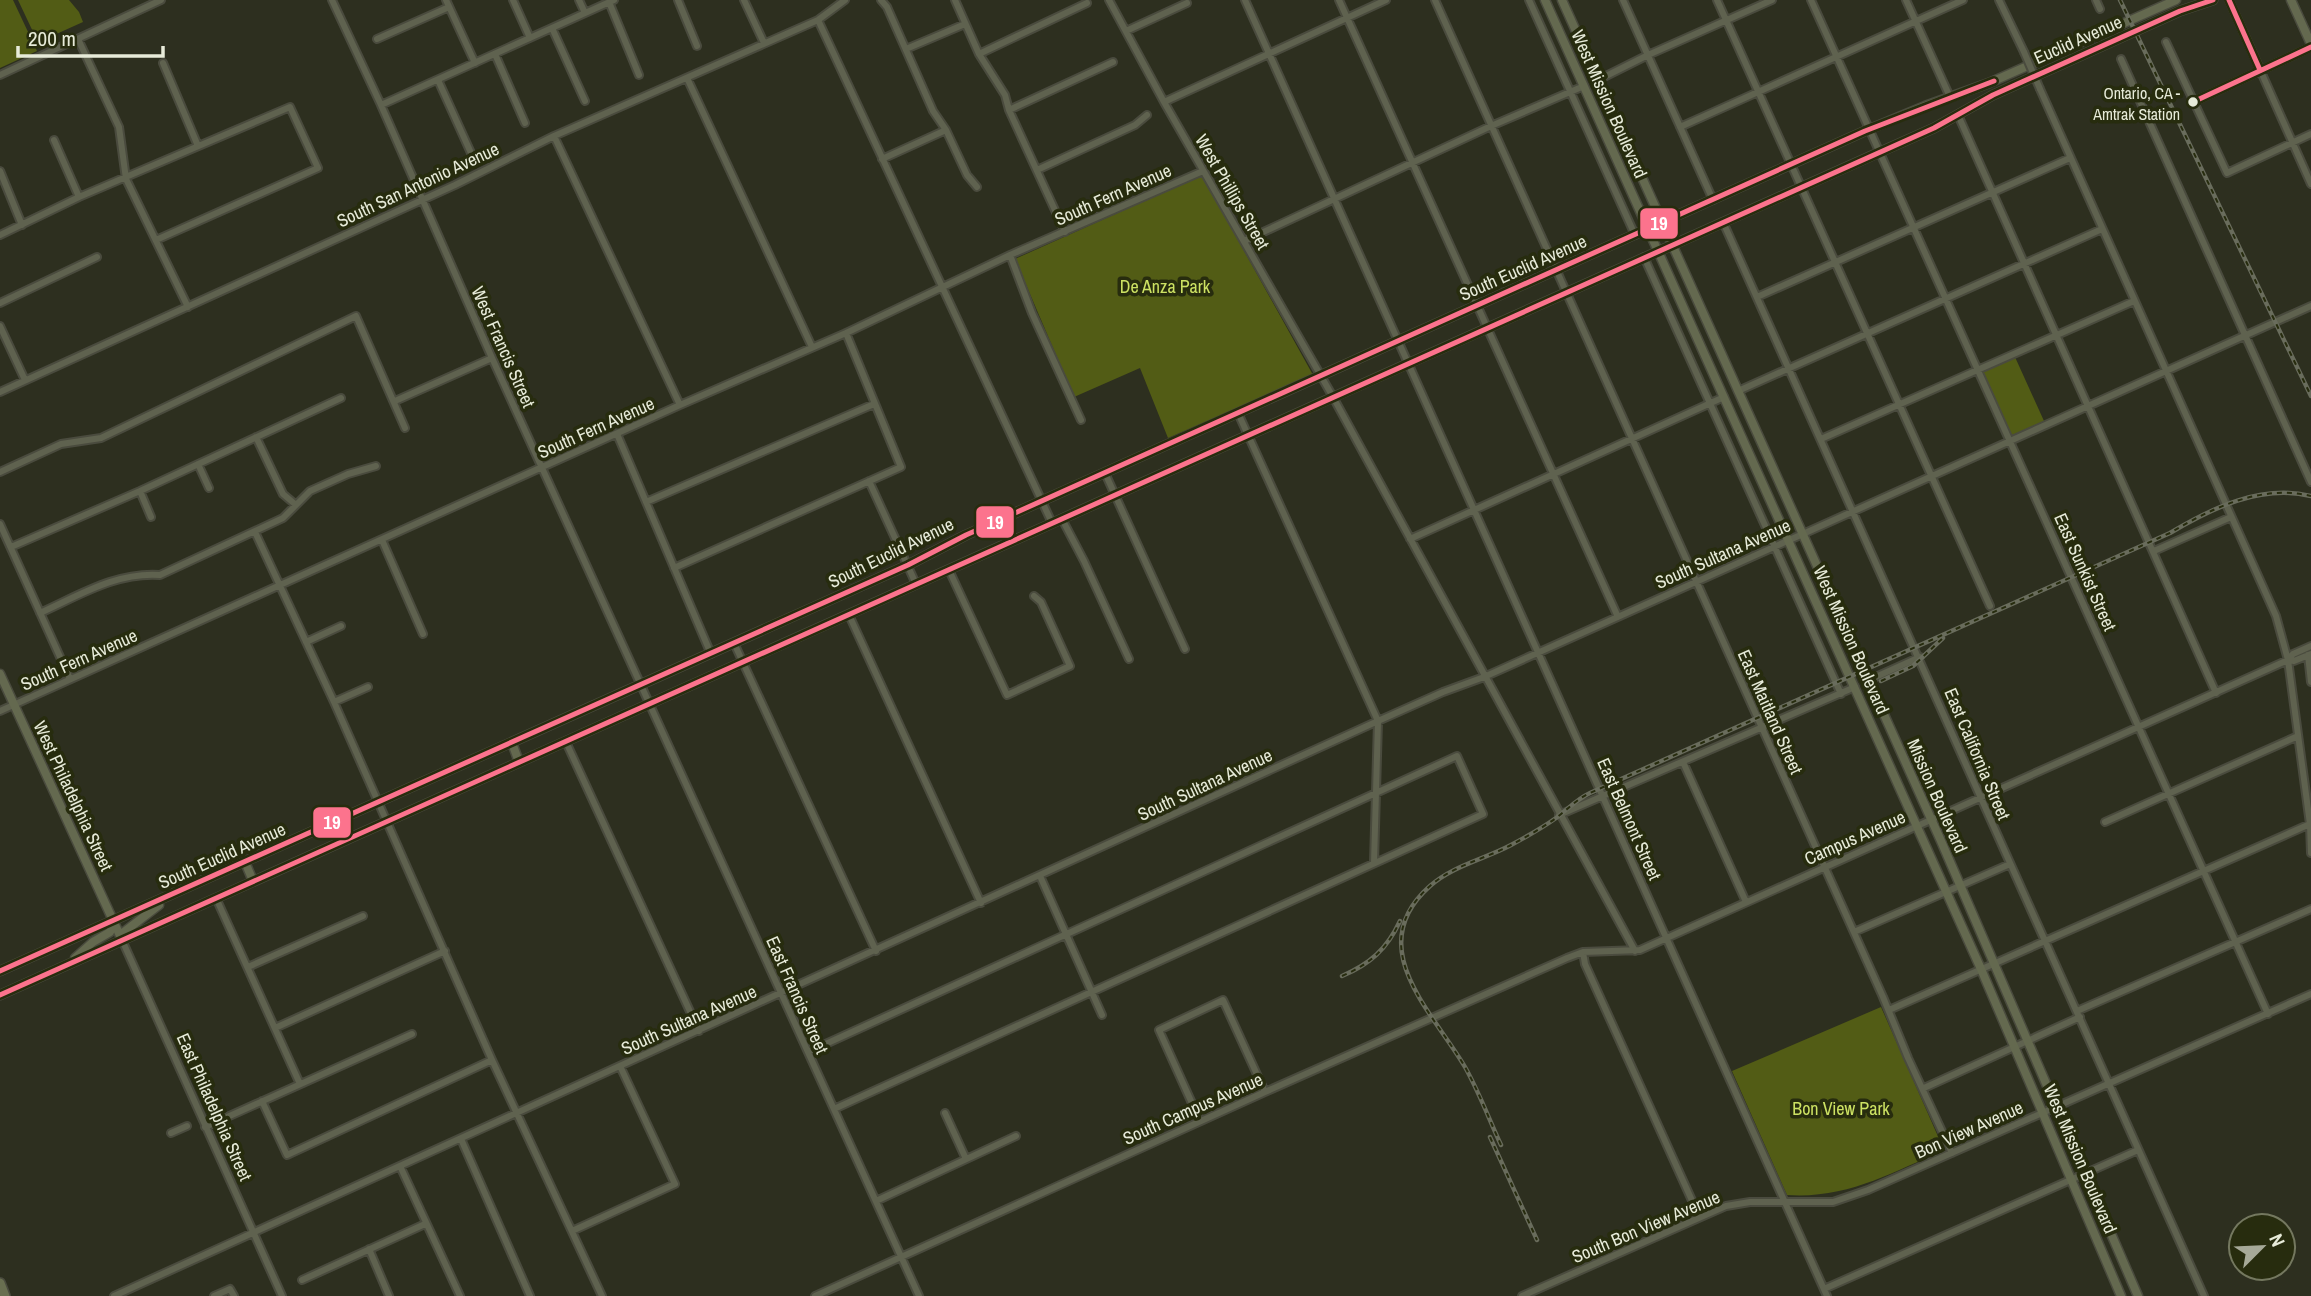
<svg xmlns="http://www.w3.org/2000/svg" width="2311" height="1296" font-family="'Archivo Narrow',sans-serif">
<style>
.green{fill:#525c15}
.lines{fill:none;stroke-linecap:round;stroke-linejoin:round}
.minor-casing{stroke:#4a4b3e;stroke-width:10}
.major-casing{stroke:#4a4b3e;stroke-width:11}
.highway-casing{stroke:#4a4b3e;stroke-width:12}
.minor{stroke:#5f624f;stroke-width:6}
.major{stroke:#64694f;stroke-width:8}
.highway{stroke:#696f50;stroke-width:9}
.rail-casing{stroke:#696c5c;stroke-width:4.5}
.rail{stroke:#272c0e;stroke-width:2;stroke-dasharray:5;stroke-linecap:butt}
.minor-bridge-casing{stroke:#4a4b3e;stroke-width:10;stroke-linecap:butt}
.minor-bridge{stroke:#5f624f;stroke-width:6}
.bus-1-casing{stroke:#272c0e;stroke-width:10}
.bus-1{stroke:#fc738d;stroke-width:5}
.bus-dot{fill:#e7ebd9;stroke:#272c0e;stroke-width:2.5}
.labels{text-anchor:middle;stroke-width:7;stroke-linejoin:round;paint-order:stroke}
.bus-label{font-size:16px;fill:#e7ebd9;stroke:#272c0e;text-anchor:end}
.street-label{font-size:18px;fill:#e7ebd9;stroke:#272c0e}
.park-label{font-size:18px;fill:#cde263;stroke:#272c0e}
.line-badge{stroke:#272c0e;stroke-width:2.5}
.badge-label{font-size:19px;text-anchor:middle;font-weight:bold;fill:#fff}
</style>
<rect width="100%" height="100%" fill="#2d2f1f"/>
<path class="green" d="M0 0H13L37 51 0 68Z
M18 0H69L79 12 83 22 43 40 35 36Z
M1202 175 1313 375 1168 438 1140 368 1074 397 1015 259Z
M2015 357 2044 421 2011 436 1982 372Z
M1881 1007 1944 1150C1891 1173 1847 1199 1787 1195L1732 1071Z"/>
<g class="lines">
<defs>
<path id="minor" d="M332 0 381 105 492 358 919 1296
M446 0 475 63
M513 0 530 38
M579 0 585 13
M678 0 697 46
M744 0 764 43
M881 0 887 7 933 111 946 130 967 175 977 187
M955 0 979 54 1005 95 1009 110 1065 232
M1109 0 1164 102 1333 397 1635 951
M1245 0 1827 1296
M1339 0 1618 617
M1435 0 1883 997 1908 1058 1952 1153
M1529 0 1635 235
M1623 0 1713 200
M1717 0 1990 606
M1811 0 2268 1014
M1906 0 1950 97
M1999 0 2024 52
M2096 0 2100 9
M2229 0 2311 184
M609 2 639 75
M818 20 1052 523
M552 28 585 101
M1126 31 1187 3
M78 39 119 127 126 179 188 307
M377 39 449 7
M2166 42 2227 173 2311 134
M906 49 965 24
M495 54 525 123
M979 54 1087 3
M2121 59 2311 482
M163 63 198 146
M0 75 161 0
M687 78 812 347
M438 80 471 153
M1598 80 1648 55 1772 0
M2040 89 2276 616 2288 660 2310 824 2311 853
M1164 102 1386 0
M2193 102 2311 47
M381 105 614 0
M1009 110 1113 62
M1958 115 2216 693
M1680 127 1963 0
M554 136 680 405
M54 140 79 197
M882 159 946 130
M1037 170 1135 125 1147 115
M0 171 22 225
M1723 222 2204 1296
M0 235 79 197 290 107 318 168 156 240
M1244 241 1491 126 1584 86
M1010 255 1032 313 1081 420
M1644 257 1841 694
M1757 297 2070 158
M0 303 97 257
M0 326 25 380
M1738 391 2102 229
M0 392 455 185 554 136 818 20 845 0
M395 401 492 358
M1238 413 1378 721 1374 863
M617 434 711 654
M256 437 283 494 296 505
M1821 439 2134 301
M198 464 209 488
M0 472 61 444 101 438 356 316 405 428
M1105 473 1185 649
M869 481 916 584
M140 491 151 517
M646 502 874 404
M1062 519 1084 561 1129 659
M0 524 70 679
M255 532 334 702 492 1060 602 1296
M1410 539 1724 397
M382 540 423 634
M11 547 140 491 341 398
M2154 551 2231 517
M674 568 901 467 846 333
M949 570 1007 695 1070 666 1041 602 1034 596
M40 613C80 595 116 572 160 575L283 518 310 491 348 474 376 466
M849 615 981 903
M306 642 341 626
M734 643 876 951
M2308 655 2311 682
M2288 660 2293 654 2311 646
M1869 680 1920 657
M334 702 368 687
M0 711 680 405 846 333 1010 255 1203 171
M566 742 699 1031
M1683 762 1746 902
M1559 815 1855 687
M2105 822 2298 736
M1040 876 1102 1015
M216 898 300 1084
M1854 932 2010 864
M122 940 282 1296
M1583 952 1585 964 1699 1216
M248 967 363 916
M1889 1010 2310 824
M2077 1011 2311 909
M275 1028 445 951
M808 1052 1457 756 1483 814 834 1109
M1924 1088 2080 1017
M262 1101 287 1155 492 1060
M945 1113 966 1159
M1200 1121 1159 1030 1223 1000 1265 1092
M205 1127 412 1034
M171 1133 187 1126
M461 1139 530 1296
M400 1166 460 1296
M876 1201 1016 1136
M572 1231 675 1184 620 1066
M369 1249 389 1296
M302 1280 425 1224
M1824 1289 2138 1150
M114 1296 1378 721 1443 692 1484 677 2311 306
M214 1296 230 1289 234 1296
M815 1296 1265 1092 1567 958 1583 952 1640 950 2288 660 2294 661 2311 654
M1522 1296 1726 1206 1750 1202H1833L1868 1190 2311 994"/>
<path id="major" d="M1545 0 1981 969 2121 1296
M1562 0 1941 841 2138 1296
M2291 0 2311 44
M0 674 122 940
M512 743 519 762
M245 862 253 881
M122 940 124 932 159 905
M75 958 93 942 110 932 113 923
M0 971 908 565 966 535 1865 131 1925 106 1989 83 2176 0
M0 995 1880 152 1934 128 1993 95 2180 11 2213 0"/>
<path id="highway" d="M0 1283 5 1296"/>
</defs>
<use href="#minor" class="minor-casing"/>
<use href="#major" class="major-casing"/>
<use href="#highway" class="highway-casing"/>
<use href="#minor" class="minor"/>
<use href="#major" class="major"/>
<use href="#highway" class="highway"/>
<defs>
<path id="rail" d="M2120 0 2311 396
M1881 681 1913 666 1943 638
M1342 976C1370 964 1387 949 1400 921
M1490 1137 1537 1240
M1501 1145C1489 1119 1479 1092 1465 1067 1433 1012 1361 947 1430 886 1452 866 1485 859 1511 845 1526 837 1542 828 1556 818 1568 809 1577 799 1590 793L2170 533C2212 508 2261 484 2311 496"/>
</defs>
<use href="#rail" class="rail-casing"/>
<use href="#rail" class="rail"/>
<defs>
<path id="minor-bridge" d="M2024 52 2040 89"/>
</defs>
<use href="#minor-bridge" class="minor-bridge-casing"/>
<use href="#minor-bridge" class="minor-bridge"/>
<defs>
<path id="bus-1" d="M2229 0 2260 70
M2193 102 2311 47
M0 971 908 565 966 535 1865 131 1994 81
M0 995 1934 128 1993 95 2180 11 2213 0"/>
</defs>
<use href="#bus-1" class="bus-1-casing"/>
<use href="#bus-1" class="bus-1"/>
</g>
<circle class="bus-dot" cx="2193" cy="102" r="6"/>
<g class="labels">
<g class="bus-label">
<text x="2180" y="99">Ontario, CA -<tspan x="2180" dy="21">Amtrak Station</tspan></text>
</g>
<g class="street-label">
<text transform="translate(2078 40) rotate(-24)" y="6">Euclid Avenue</text>
<text transform="translate(1609 104) rotate(66)" y="6">West Mission Boulevard</text>
<text transform="translate(418 185) rotate(-25)" y="6">South San Antonio Avenue</text>
<text transform="translate(1232 192) rotate(60)" y="6">West Phillips Street</text>
<text transform="translate(1113 195) rotate(-24)" y="6">South Fern Avenue</text>
<text transform="translate(1523 268) rotate(-24)" y="6">South Euclid Avenue</text>
<text transform="translate(503 347) rotate(66)" y="6">West Francis Street</text>
<text transform="translate(596 428) rotate(-24)" y="6">South Fern Avenue</text>
<text transform="translate(891 553) rotate(-26)" y="6">South Euclid Avenue</text>
<text transform="translate(1723 554) rotate(-24)" y="6">South Sultana Avenue</text>
<text transform="translate(2085 572) rotate(66)" y="6">East Sunkist Street</text>
<text transform="translate(1851 640) rotate(66)" y="6">West Mission Boulevard</text>
<text transform="translate(79 660) rotate(-24)" y="6">South Fern Avenue</text>
<text transform="translate(1770 712) rotate(66)" y="6">East Maitland Street</text>
<text transform="translate(1977 754) rotate(67)" y="6">East California Street</text>
<text transform="translate(1205 785) rotate(-25)" y="6">South Sultana Avenue</text>
<text transform="translate(73 796) rotate(65)" y="6">West Philadelphia Street</text>
<text transform="translate(1937 796) rotate(66)" y="6">Mission Boulevard</text>
<text transform="translate(1629 819) rotate(66)" y="6">East Belmont Street</text>
<text transform="translate(1855 838) rotate(-24)" y="6">Campus Avenue</text>
<text transform="translate(222 856) rotate(-24)" y="6">South Euclid Avenue</text>
<text transform="translate(797 995) rotate(66)" y="6">East Francis Street</text>
<text transform="translate(689 1020) rotate(-24)" y="6">South Sultana Avenue</text>
<text transform="translate(214 1107) rotate(66)" y="6">East Philadelphia Street</text>
<text transform="translate(1193 1109) rotate(-24)" y="6">South Campus Avenue</text>
<text transform="translate(1969 1130) rotate(-24)" y="6">Bon View Avenue</text>
<text transform="translate(2080 1159) rotate(67)" y="6">West Mission Boulevard</text>
<text transform="translate(1646 1227) rotate(-23)" y="6">South Bon View Avenue</text>
</g>
<g class="park-label">
<text x="1165" y="293">De Anza Park</text>
<text x="1841" y="1115">Bon View Park</text>
</g>
</g>
<g class="line-badge">
<rect x="1639" y="207" width="40" height="33" rx="7" fill="#fc738d"/>
<rect x="975" y="505" width="40" height="34" rx="7" fill="#fc738d"/>
<rect x="312" y="806" width="40" height="33" rx="7" fill="#fc738d"/>
</g>
<g class="badge-label">
<text x="1659" y="230">19</text>
<text x="995" y="529">19</text>
<text x="332" y="829">19</text>
</g>
<g transform="translate(2262 1247) rotate(66)"><circle r="33" fill="#272c0e" stroke="#74785f" stroke-width="2"/>
<path d="M0-5L12 26L0 18L-12 26Z" fill="#a6a998"/>
<text y="-10" font-size="19" font-weight="bold" text-anchor="middle" fill="#e7ebd9">N</text>
</g>
<path d="M18 46v10h145v-10" fill="none" stroke="#e7ebd9" stroke-width="3.5"/>
<text x="28" y="46" font-size="21" fill="#e7ebd9" stroke="#272c0e" stroke-width="5" paint-order="stroke">200 m</text>
</svg>
